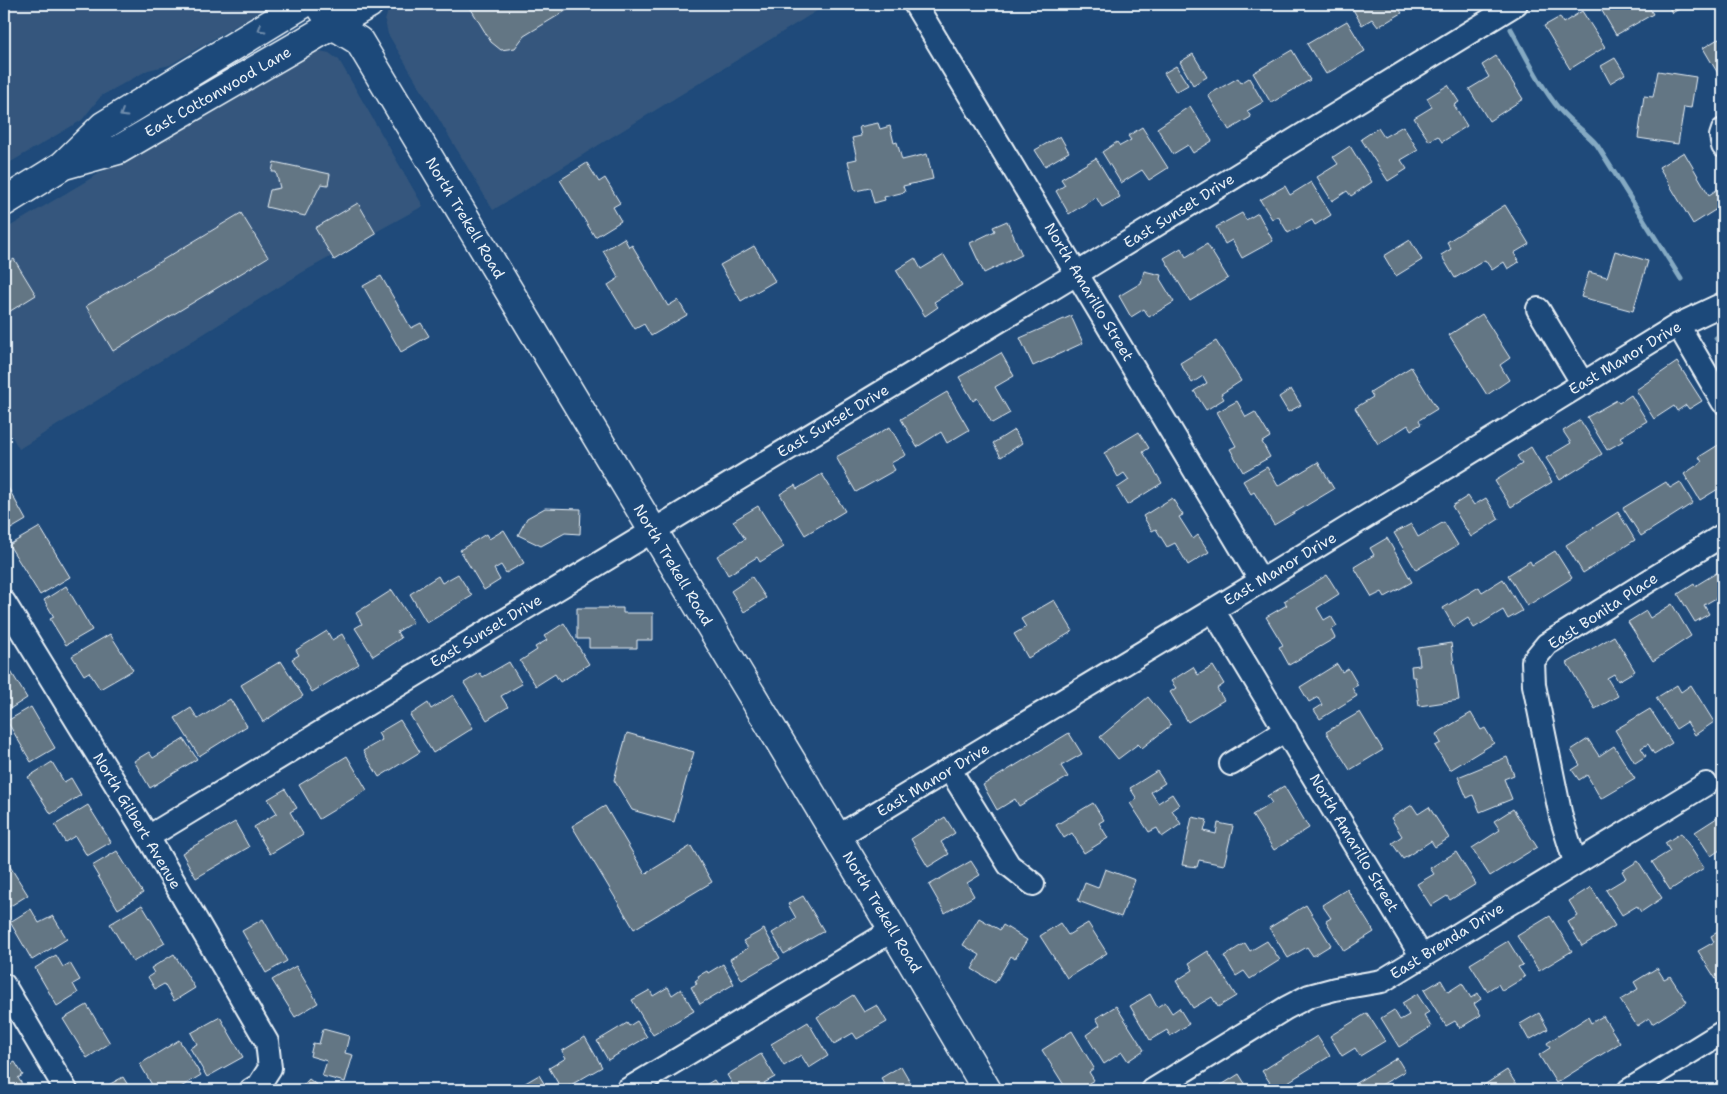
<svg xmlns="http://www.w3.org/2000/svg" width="1727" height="1094" font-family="'Shantell Sans',sans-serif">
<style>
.built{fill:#34577d}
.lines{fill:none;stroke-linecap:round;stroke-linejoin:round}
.stream{stroke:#85aac3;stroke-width:5}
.building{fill:#647684;stroke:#e8f1f8}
.minor-casing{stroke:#e8f1f8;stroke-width:26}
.major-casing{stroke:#e8f1f8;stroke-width:31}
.minor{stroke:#1f4a7a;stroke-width:22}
.major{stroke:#1f4a7a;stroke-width:28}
.oneway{stroke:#6f8dac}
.labels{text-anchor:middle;stroke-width:4;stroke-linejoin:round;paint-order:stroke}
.street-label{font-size:15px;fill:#e8f1f8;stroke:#1f4a7a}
</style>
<rect width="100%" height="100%" fill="#1f4a7a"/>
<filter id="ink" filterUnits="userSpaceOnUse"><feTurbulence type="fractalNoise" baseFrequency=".02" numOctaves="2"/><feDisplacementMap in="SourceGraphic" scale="10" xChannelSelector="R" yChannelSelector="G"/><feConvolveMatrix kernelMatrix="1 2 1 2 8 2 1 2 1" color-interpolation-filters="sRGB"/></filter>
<g filter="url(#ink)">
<path class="built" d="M4 4H272L170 65 148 70 101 96 82 120 4 166Z
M390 4H828L493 210 388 34 385 21Z
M316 50 329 53 339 60 423 206 303 272 19 449 4 423V230L303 52Z"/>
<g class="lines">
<path class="stream" d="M1511 29C1526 56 1540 86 1560 110 1571 123 1586 132 1597 145L1681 279
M1716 338 1723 349"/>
</g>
<path class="building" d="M468 4H577L524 36 515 48 501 50 491 42Z
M1355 4H1396L1402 13 1378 27 1372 19 1362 25 1351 6Z
M1598 4H1647L1653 14 1616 35Z
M1667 4H1688L1672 13Z
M1582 11 1605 47 1570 69 1544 26 1560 17 1563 23Z
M1347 21 1365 51 1326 74 1307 44Z
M1723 36V82L1703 48Z
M1292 50 1310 80 1271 103 1253 73Z
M1193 54 1207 77 1193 85 1180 62Z
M1496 56 1523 99 1489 121 1469 89 1489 77 1482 65Z
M1615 58 1625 74 1610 83 1601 66Z
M1176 66 1188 85 1176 92 1164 73Z
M1658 71 1696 77 1691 108 1684 107 1678 144 1638 138 1644 96 1653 97Z
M1238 78 1241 83 1249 78 1263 102 1247 111 1251 117 1229 130 1208 95Z
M1448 85 1459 102 1454 105 1467 126 1442 142 1438 136 1429 141 1414 118 1432 107 1427 98Z
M1190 106 1212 141 1193 153 1188 145 1173 154 1157 128Z
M878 123 880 129 890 126 894 143 897 142 902 160 927 154 933 179 903 186 905 192 884 197 885 200 874 203 870 188 855 191 848 161 857 159 852 138 861 136 859 127Z
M1403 126 1418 150 1401 160 1407 169 1388 181 1361 139 1378 128 1384 137Z
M1142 127 1168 168 1149 180 1142 170 1121 183 1102 152 1117 142 1120 146 1131 140 1128 136Z
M1060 136 1069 152 1045 166 1035 150Z
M1350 146 1372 182 1351 196 1347 191 1332 201 1317 177 1338 164 1333 157Z
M1684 152 1709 195 1718 189 1723 198V205L1693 224 1659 167Z
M1096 158 1120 197 1102 207 1096 197 1069 214 1056 191 1065 185 1061 179Z
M274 162 330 174 328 185 321 184 305 216 266 207 270 190 280 188 276 172H272Z
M587 163 599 182 605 178 620 203 613 207 621 221 595 237 560 180Z
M1311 182 1331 215 1315 225 1312 220 1288 233 1278 216 1272 219 1260 200 1285 186 1290 195Z
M358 203 376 234 334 260 315 228Z
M1505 205 1529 244 1514 253 1519 262 1508 269 1504 262 1492 270 1485 260 1455 278 1441 255 1451 249 1447 242Z
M241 213 268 257 113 351 86 306Z
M1242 213 1246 220 1258 213 1273 241 1242 258 1232 240 1225 244 1216 227Z
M1007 221 1022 255 984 273 970 243 995 231 993 227Z
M624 238 629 247 632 245 668 306 678 300 687 315 651 336 644 324 635 329 608 285 619 278 603 251Z
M1410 240 1422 260 1396 276 1384 256Z
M1207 244 1228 278 1190 301 1164 258 1181 248 1186 257Z
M754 246 775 281 741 301 720 265Z
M1615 251 1648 261 1633 311 1581 297 1589 272 1607 277Z
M944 255 962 285 934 302 938 307 925 316 896 270 915 258 921 269Z
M14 259 36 295 4 315V266Z
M1144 271 1161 275 1160 279 1174 302 1149 317 1144 309 1131 317 1119 296 1141 283Z
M381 276 411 328 421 323 429 336 401 352 363 286Z
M1482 314 1510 358 1500 365 1509 380 1487 395 1449 335Z
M1071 316 1083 343 1033 366 1020 338Z
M1216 341 1241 381 1221 394 1224 399 1206 410 1194 391 1207 383 1203 376 1192 383 1180 363Z
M1001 353 1014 376 995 387 1010 413 992 423 977 398 973 401 959 377Z
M1677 362 1702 401 1689 409 1686 405 1677 411 1674 406 1654 419 1636 390Z
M1411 367 1437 409 1419 420 1421 424 1411 430 1408 425 1378 444 1355 408 1373 397 1370 392Z
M1291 389 1301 405 1288 412 1279 397Z
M947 392 969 430 947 443 941 432 917 447 901 419Z
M1631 395 1647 421 1620 437 1623 441 1607 450 1587 417 1617 400 1619 403Z
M1237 401 1246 417 1255 412 1270 437 1262 442 1270 457 1243 472 1230 449 1236 446 1217 412Z
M1580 420 1602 454 1560 480 1546 458 1571 443 1563 431Z
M890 427 906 455 891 463 895 470 856 492 836 457Z
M1014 430 1022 443 1001 457 993 443Z
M1139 432 1149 448 1143 452 1162 483 1127 505 1117 488 1129 480 1124 473 1118 477 1104 453Z
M1723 442V486L1700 500 1684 474 1702 462 1699 457Z
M1531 447 1552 482 1511 507 1495 481 1522 464 1517 456Z
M1318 462 1334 489 1274 525 1254 492 1251 494 1243 481 1267 467 1278 486Z
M822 474 845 511 805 535 780 494 795 485 797 489Z
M5 482 26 520 4 533V483Z
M1666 482 1670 488 1680 482 1693 503 1641 536 1623 508Z
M1468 496 1474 505 1486 498 1499 519 1471 537 1452 506Z
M1172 498 1183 515 1179 517 1193 539 1198 535 1209 552 1188 565 1175 543 1167 547 1156 529 1152 531 1143 516Z
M758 506 784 547 760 562 757 557 728 575 717 556 745 539 733 521Z
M545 508 581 509 580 534 565 533 541 546 518 535 527 518Z
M1618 512 1635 540 1583 573 1566 545Z
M1444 522 1458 545 1416 570 1394 533 1411 524 1418 537Z
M40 527 70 577 40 595 9 545Z
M504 530 524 563 506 573 501 565 494 569 500 580 484 590 460 550 486 534 489 539Z
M1387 538 1412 582 1385 597 1382 592 1372 597 1354 567 1374 555 1370 548Z
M1555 551 1572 578 1527 606 1508 575 1530 561 1532 565Z
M1723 569V594L1704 605 1709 614 1695 622 1678 594 1694 584 1695 586Z
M458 574 472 596 427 623 410 594 438 576 442 583Z
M1327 575 1339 594 1317 608 1324 620 1331 616 1337 626 1331 630 1335 638 1289 665 1279 647 1283 645 1266 617 1287 605 1284 601Z
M752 577 766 598 744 612 731 591Z
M1503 579 1522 611 1508 619 1503 610 1474 628 1468 618 1454 627 1443 608 1479 587 1482 592Z
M66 586 92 630 66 645 50 619 54 617 44 600Z
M392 590 413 622 397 632 401 638 373 656 355 628 362 624 356 613Z
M1054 600 1073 631 1028 658 1014 634 1026 627 1021 619Z
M1672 604 1691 636 1653 661 1628 622 1646 611 1650 618Z
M577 608H623V613H653V640H637V648H589V639H577Z
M564 623 589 664 560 682 555 674 536 686 520 661 537 650 535 647 547 640 544 636Z
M327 631 332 640 342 634 359 664 312 692 292 659 299 655 296 650Z
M110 634 133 670 100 689 89 672 84 675 72 656Z
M1614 636 1635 671 1618 681 1614 674 1607 678 1618 696 1595 709 1567 663Z
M1451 643 1459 700 1419 706 1415 677H1412L1411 666 1420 665 1418 648Z
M4 660 27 698 5 712 4 710Z
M281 661 303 696 263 722 241 685Z
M509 662 522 684 501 696 508 707 487 720 464 683 480 673 483 677Z
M1337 664 1342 672 1348 668 1358 685 1352 688 1357 696 1320 719 1314 710 1322 705 1318 697 1309 702 1300 687Z
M1213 666 1224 684 1217 689 1224 700 1188 722 1170 692 1176 688 1171 681 1193 667 1198 675Z
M1677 685 1681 692 1691 685 1714 722 1695 735 1687 722 1676 729 1656 698Z
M453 695 473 728 433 753 410 715 428 703 431 709Z
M1148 697 1171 725 1142 748 1138 744 1118 759 1100 737Z
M230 699 247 726 199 756 175 718 191 708 198 719Z
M31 707 55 748 31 762 7 721Z
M1650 709 1672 743 1654 754 1648 744 1641 748 1646 756 1635 763 1615 730Z
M1360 712 1383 750 1350 770 1326 732Z
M1471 713 1481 730 1485 728 1494 743 1450 770 1435 746 1441 743 1436 734Z
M400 720 420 752 379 777 363 751 382 740 378 733Z
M627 733 694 752 674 822 632 810 614 780Z
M1069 733 1082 754 1061 766 1068 777 1019 806 1015 799 997 810 983 785Z
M184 739 197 759 150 788 134 761 149 752 153 758Z
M1588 739 1599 756 1614 746 1635 779 1601 799 1587 775 1579 780 1572 770 1580 765 1571 750Z
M347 756 367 790 319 819 299 785Z
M1507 757 1514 775 1504 779 1512 799 1480 812 1473 795 1467 798 1458 777Z
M52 762 64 782 71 778 81 795 51 814 28 777Z
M1157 771 1165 783 1151 792 1158 803 1172 794 1179 805 1172 810 1181 824 1162 837 1157 828 1149 832 1130 803 1137 799 1130 788Z
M1284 786 1309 828 1274 850 1252 815 1272 803 1267 796Z
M285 789 297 808 290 812 303 834 270 854 254 827 277 813 268 799Z
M1093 803 1104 820 1099 823 1108 838 1084 853 1072 833 1064 838 1056 825Z
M88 805 111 842 87 856 75 836 65 842 55 825Z
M1412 805 1418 814 1429 807 1449 838 1435 847 1431 841 1403 859 1392 843 1402 836 1391 818Z
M605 806 645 874 691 846 712 882 634 929 572 826Z
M1513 809 1537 847 1490 876 1472 848 1500 830 1494 821Z
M1723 814V848L1711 856 1695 832Z
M945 817 955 833 941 842 949 854 928 867 911 839Z
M1192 817 1207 820 1204 831 1216 834 1218 823 1233 826 1224 865 1199 860 1197 867 1182 865Z
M235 822 249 847 196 878 182 853Z
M1681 833 1704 868 1670 890 1652 862 1670 851 1665 843Z
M117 851 143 893 118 909 92 866Z
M1456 852 1476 884 1450 900 1447 896 1431 906 1417 884 1434 874 1430 868Z
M4 857 28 895 4 910Z
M971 861 980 875 967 883 974 896 945 913 929 885Z
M1638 861 1662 898 1641 912 1637 906 1622 915 1606 890 1626 878 1622 871Z
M1105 869 1135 880 1121 917 1078 901 1085 883 1098 888Z
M1591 887 1615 926 1582 946 1568 922 1578 916 1569 901Z
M1347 889 1374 932 1344 951 1326 921 1331 918 1322 905Z
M803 896 824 931 784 954 772 933 796 918 788 904Z
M142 905 165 943 133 962 110 924Z
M1306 905 1331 945 1313 956 1307 947 1288 958 1269 928Z
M31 909 39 923 53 916 67 939 32 960 10 922Z
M1550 916 1572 951 1539 971 1517 936Z
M979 918 1000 930 1003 925 1027 940 1015 959 1011 956 995 983 972 969 980 955 963 945Z
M263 919 287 961 266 973 242 931Z
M1060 923 1068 935 1088 923 1107 953 1067 978 1040 936Z
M764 929 780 958 742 980 730 959 748 948 743 941Z
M1723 929V981L1719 984 1698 951 1714 942 1711 936Z
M1267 941 1280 960 1250 979 1244 971 1236 976 1224 956 1245 943 1250 951Z
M1508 941 1523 965 1518 967 1525 977 1502 991 1498 984 1487 991 1470 964Z
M1208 951 1236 996 1218 1007 1212 997 1193 1008 1176 981 1193 970 1189 963Z
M174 954 195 988 174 1001 164 984 155 989 148 977 154 973 151 968Z
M56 955 63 967 70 963 80 980 73 984 78 993 57 1006 35 968Z
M723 964 734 984 700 1004 691 987 697 984 695 981 699 978 698 976 707 971 708 973Z
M296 966 318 1003 295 1017 272 980Z
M1657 968 1664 979 1670 976 1687 1002 1652 1024 1649 1018 1637 1026 1620 1000 1638 989 1634 982Z
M1441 980 1448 992 1462 983 1471 998 1478 993 1481 999 1474 1004 1481 1015 1460 1028 1455 1021 1446 1026 1424 990Z
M668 987 672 995 681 989 694 1011 653 1035 632 1000 650 990 653 996Z
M1150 994 1157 1007 1165 1002 1172 1013 1179 1008 1189 1024 1170 1036 1167 1030 1150 1040 1130 1006Z
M1417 994 1429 1012 1424 1015 1431 1027 1399 1047 1381 1018 1394 1010 1400 1020 1409 1015 1402 1003Z
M853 995 864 1012 877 1005 887 1022 857 1039 853 1033 834 1044 817 1017Z
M87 1005 110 1043 87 1058 63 1019Z
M1116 1006 1144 1050 1128 1061 1122 1052 1104 1064 1086 1035 1100 1025 1096 1018Z
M1367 1013 1385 1041 1360 1056 1355 1048 1342 1056 1330 1036Z
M1539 1013 1548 1029 1529 1040 1520 1024Z
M1603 1016 1620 1043 1556 1083 1539 1055 1550 1048 1547 1043 1588 1017 1591 1023Z
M220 1017 243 1057 207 1077 190 1048 197 1044 191 1033Z
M637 1021 647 1037 608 1060 597 1041 627 1023 629 1026Z
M808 1022 828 1056 809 1068 801 1055 784 1066 771 1044Z
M323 1029 349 1036 345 1053 353 1055 345 1082 322 1076 327 1061 310 1056 313 1043 319 1044Z
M1072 1031 1094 1068 1089 1072 1094 1080 1077 1090H1067L1042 1050Z
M1317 1036 1330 1056 1275 1090 1262 1071Z
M585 1037 602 1067 562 1090 549 1068 566 1058 562 1051Z
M179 1040 201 1075 176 1090H155L140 1064Z
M4 1051 11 1064 15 1062 23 1075 18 1078 26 1090H4Z
M761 1054 775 1077 764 1083 768 1090H736L727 1075Z
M1397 1058 1405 1071 1373 1090H1358L1354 1084Z
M901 1066 915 1090H873L885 1084 881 1078Z
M1507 1070 1520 1090H1487L1484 1085Z
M1239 1074 1249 1090H1216L1215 1089Z
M539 1075 548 1090H516L515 1089Z
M123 1077 131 1090H105L103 1088Z
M309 1079 323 1090H299Z
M714 1080 721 1090H697Z"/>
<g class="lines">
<defs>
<path id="minor" d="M915 4 1261 581
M1723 130 1721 136 1723 146
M1538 309 1583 384
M1678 325 1723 402
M4 602 148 837 267 1042 270 1068 259 1085 251 1090
M1213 610 1422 957
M1231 764 1286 730
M950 770 1009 865 1033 884
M148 837 1078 273 1516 4
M837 837 1261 581 1678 325 1723 304
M1575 862 1561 817 1534 685 1533 661 1547 644 1723 535
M4 985 66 1090
M627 1090 893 930
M1153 1090 1286 1008 1309 996 1335 989 1382 981 1706 784
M1629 1090 1723 1032"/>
<path id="major" d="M319 4 333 25 359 41 893 930 987 1090
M64 165 118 150 369 4
M4 202 62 166 103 126 303 4"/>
</defs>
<use href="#minor" class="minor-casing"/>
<use href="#major" class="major-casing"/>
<use href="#minor" class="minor"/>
<use href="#major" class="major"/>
</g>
<defs><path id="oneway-chevron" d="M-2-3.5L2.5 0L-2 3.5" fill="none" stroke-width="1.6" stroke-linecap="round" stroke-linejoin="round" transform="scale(1.25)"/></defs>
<g class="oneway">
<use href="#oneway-chevron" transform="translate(261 29) rotate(149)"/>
<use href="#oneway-chevron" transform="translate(123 114) rotate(149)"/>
</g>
</g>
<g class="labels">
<g class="street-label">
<text transform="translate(218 92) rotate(-30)" y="5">East Cottonwood Lane</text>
<text transform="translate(1179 211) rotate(-32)" y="5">East Sunset Drive</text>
<text transform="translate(465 218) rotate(59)" y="5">North Trekell Road</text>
<text transform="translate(1089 292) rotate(59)" y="5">North Amarillo Street</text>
<text transform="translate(1625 358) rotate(-31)" y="5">East Manor Drive</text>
<text transform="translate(833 421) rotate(-31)" y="5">East Sunset Drive</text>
<text transform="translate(673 565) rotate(59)" y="5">North Trekell Road</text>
<text transform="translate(1280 569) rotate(-31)" y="5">East Manor Drive</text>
<text transform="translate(1603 611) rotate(-33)" y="5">East Bonita Place</text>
<text transform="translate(486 631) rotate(-31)" y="5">East Sunset Drive</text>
<text transform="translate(933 780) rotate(-31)" y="5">East Manor Drive</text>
<text transform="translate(137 821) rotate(59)" y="5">North Gilbert Avenue</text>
<text transform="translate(1354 843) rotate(59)" y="5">North Amarillo Street</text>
<text transform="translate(882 912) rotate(59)" y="5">North Trekell Road</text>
<text transform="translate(1447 941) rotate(-32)" y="5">East Brenda Drive</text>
</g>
</g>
<rect width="1727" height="1094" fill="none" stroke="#1f4a7a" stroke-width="20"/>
<rect x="10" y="10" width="1707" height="1074" fill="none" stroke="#e8f1f8" stroke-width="2" filter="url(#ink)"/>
</svg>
